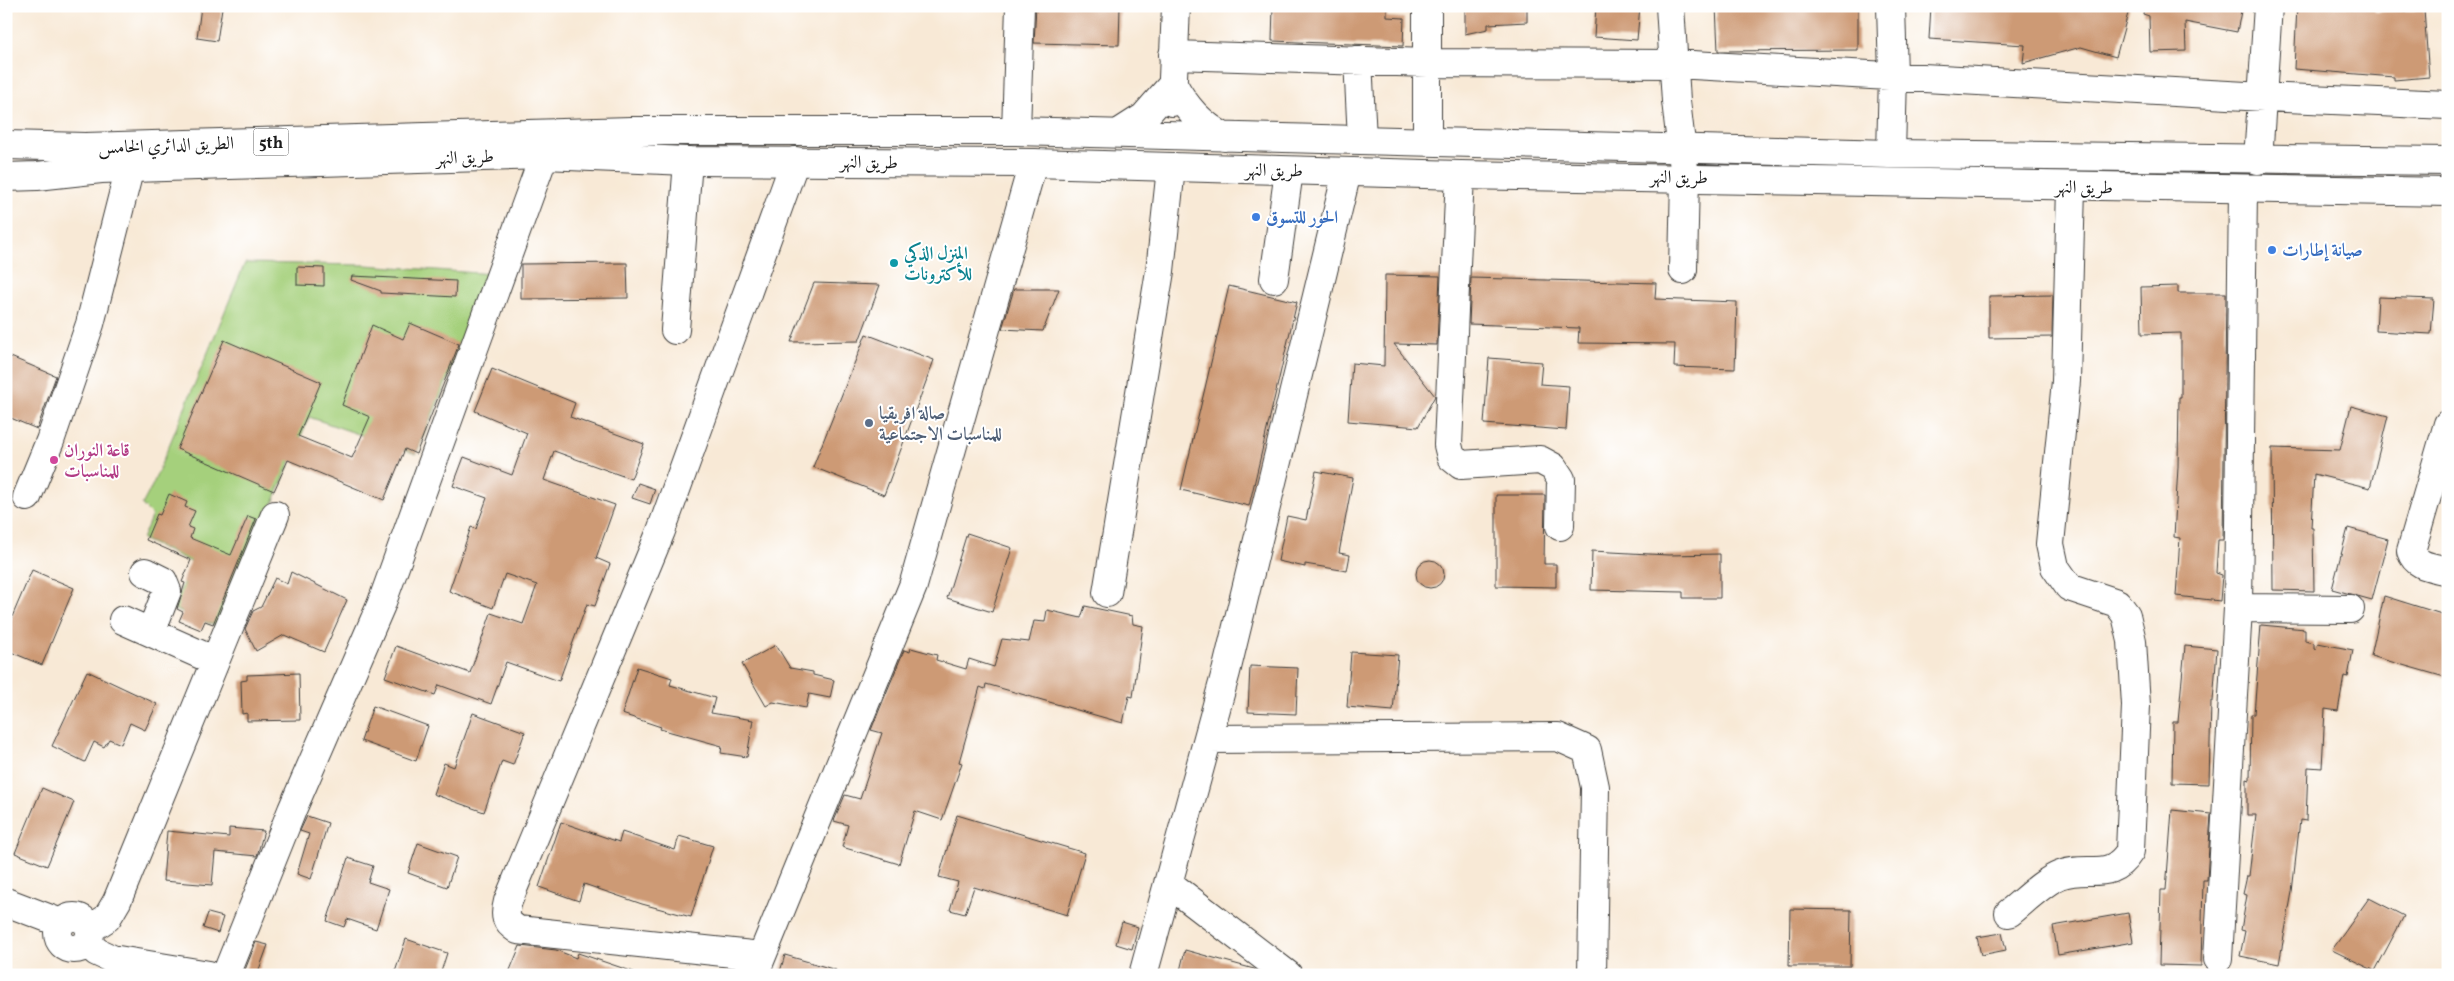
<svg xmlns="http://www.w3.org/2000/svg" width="2454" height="981" font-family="Vollkorn,Amiri,serif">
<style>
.green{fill:#a5d07c;stroke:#60764c}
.building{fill:#cd9a75}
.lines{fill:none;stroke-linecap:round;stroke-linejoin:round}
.minor-casing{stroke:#3d3b38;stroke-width:30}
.major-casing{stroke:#3d3b38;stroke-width:30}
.minor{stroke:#fff;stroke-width:28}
.major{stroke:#fff;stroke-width:28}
.shop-dot{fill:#3f7fe0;stroke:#fff;stroke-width:2}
.culture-dot{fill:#0f9aa8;stroke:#fff;stroke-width:2}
.service-dot{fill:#5c6f8a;stroke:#fff;stroke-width:2}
.hotel-dot{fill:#d1479c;stroke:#fff;stroke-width:2}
.labels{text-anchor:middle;stroke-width:4;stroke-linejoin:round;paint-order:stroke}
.shield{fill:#fff;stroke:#606060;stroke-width:1}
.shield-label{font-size:16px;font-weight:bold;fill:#1c1c1c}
.street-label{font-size:18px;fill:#1c1c1c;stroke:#fff}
.shop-label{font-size:18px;font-weight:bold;fill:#366cbe;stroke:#fff;text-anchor:start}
.culture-label{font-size:18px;font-weight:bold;fill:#0d838f;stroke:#fff;text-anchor:start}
.service-label{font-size:18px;font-weight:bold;fill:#4e5e75;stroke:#fff;text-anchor:start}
.hotel-label{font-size:18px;font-weight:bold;fill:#b23c85;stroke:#fff;text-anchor:start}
</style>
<rect width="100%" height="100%" fill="#fff"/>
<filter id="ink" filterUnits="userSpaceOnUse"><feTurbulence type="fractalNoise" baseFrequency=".02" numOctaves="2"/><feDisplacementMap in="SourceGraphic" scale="10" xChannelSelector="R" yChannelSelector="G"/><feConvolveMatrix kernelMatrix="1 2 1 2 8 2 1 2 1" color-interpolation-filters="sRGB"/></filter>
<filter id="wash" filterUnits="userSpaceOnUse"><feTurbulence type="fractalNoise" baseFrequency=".0096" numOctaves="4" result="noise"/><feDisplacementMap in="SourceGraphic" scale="20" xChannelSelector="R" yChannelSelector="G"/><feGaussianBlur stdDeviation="1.12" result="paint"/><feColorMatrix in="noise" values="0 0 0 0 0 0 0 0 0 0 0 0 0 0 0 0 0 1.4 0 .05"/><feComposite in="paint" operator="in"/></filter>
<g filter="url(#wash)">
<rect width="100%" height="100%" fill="#f8e9d6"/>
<path class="green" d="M245 263 365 265 492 274 416 454 309 417 221 628 173 609 191 562 142 539 152 515 142 505 153 484Z"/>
<g id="blocks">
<path class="building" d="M201 6 222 8 217 41 197 38Z
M1036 6H1120L1119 45 1034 43Z
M1273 6H1387V17L1404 18 1403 46 1272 41Z
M1465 6H1527V22L1488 24V29L1465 34Z
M1596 6H1640L1637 40 1594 37Z
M1716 6H1858V50L1718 51Z
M1931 6H2130L2116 57 2081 47 2023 63 2025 45 1929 39Z
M2144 6H2242L2237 32 2185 22 2186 51 2150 52 2149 16 2143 14Z
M2297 6H2374L2375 12 2424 10 2429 77 2394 80V77L2294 69Z
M627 263 628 298 521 299V264Z
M297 267 324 268V286L297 285Z
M1385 275 1440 276 1437 345 1394 344 1435 396 1418 427 1348 421 1352 363 1384 366Z
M352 276 456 281 455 297 381 293V291L351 280Z
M1471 278 1656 283 1655 299 1737 302 1735 369 1674 367 1675 344 1578 343 1579 328 1469 324Z
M814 283 880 285 859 341 791 342Z
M1229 286 1297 302 1249 506 1181 490Z
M2178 286V293H2226L2223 540H2218L2216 573 2222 575 2220 601 2176 596 2180 538 2174 537 2178 467 2179 397H2181V333L2142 334 2141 287Z
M1014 289H1059L1043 331 1002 329Z
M2053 295 2052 337 1989 338V296Z
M2378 297 2434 299 2431 334 2376 331Z
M410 323 459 344 416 454 405 449 384 500 288 460 274 491 177 449 224 340 321 382 298 436 352 458 370 417 342 405 372 325 403 339Z
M866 334 934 360 884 495 813 467Z
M6 355 56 376 37 429 6 416Z
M1489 358 1542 362 1540 384 1569 386 1566 430 1484 424Z
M492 369 575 403 570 417 644 444 631 479 554 451 544 480 615 505 596 558 610 564 595 606 587 604 559 681 506 662 491 704 439 685 435 695 385 677 396 646 470 673 491 613 523 624 537 585 505 574 493 608 449 591 471 527 476 529 487 498 453 486 464 457 512 475 527 433 475 411Z
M2351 406 2388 416 2370 488 2314 474 2311 528H2313L2314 591 2273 590 2272 448 2340 450Z
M1316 471 1353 478 1339 553 1350 555 1347 571 1305 564V567L1278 561 1287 516 1306 520Z
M638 483 655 489 650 504 632 498Z
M169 494 187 502 185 507 195 511 188 527 193 529 190 538 231 555 248 516 256 519 213 624 205 621 201 630 179 621 183 612 177 609 185 583 182 582 191 560 146 540 157 514 160 515Z
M1496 495H1545L1544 564H1556V587L1496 586Z
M2348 528 2388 539 2372 600 2332 589Z
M967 533 1012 548 992 612 947 598Z
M1592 551 1668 555 1720 554V598H1683V592L1591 590Z
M1416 574a14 14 0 1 1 28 0a14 14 0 1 1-28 0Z
M32 570 74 588 42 665 6 650V631Z
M291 572 347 600 324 652 284 635 256 651 245 629 253 611 261 607 275 578 287 584Z
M2384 596 2448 616V678L2371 656Z
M1085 606 1132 616 1133 624 1143 626 1133 697 1129 696 1123 723 986 684 985 689 980 687 959 762 962 763 942 820 915 811 899 864 842 847 848 825 834 821 845 795 860 799 882 733 871 730 904 650 910 652 911 648 937 655 936 660 966 669 969 659 994 667 1002 639 1029 642 1034 621 1045 622 1047 610 1081 618Z
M2261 625 2305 629V641L2314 643V648L2316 649 2318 643 2353 650 2348 677 2344 676 2338 711 2325 709 2322 768 2308 767 2306 821 2300 820 2292 892 2279 964 2240 956 2245 931 2241 930 2247 895 2243 894 2247 876H2249L2256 815H2247V779L2250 780 2251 714H2254Z
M776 645 790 668 813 672V675L834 680 830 698 809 694 806 708 773 702 766 706 742 664Z
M2185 646 2217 649 2213 701H2211L2209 784 2172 783 2173 722H2178Z
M1351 652 1398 655 1393 711 1347 707Z
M1250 666 1298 668 1296 714 1248 712Z
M637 667 672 678 670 685 715 698 711 713 753 720 747 757 721 753 722 746 660 729 661 727 622 714Z
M87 671 157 704 145 730 130 723 121 744 109 739 104 747 94 742 85 762 52 746Z
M299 673 300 720 247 721V713L242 714 241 681 247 680V675Z
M373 706 428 726 416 761 361 741Z
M473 713 525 732 513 765 502 761 484 812 433 794 444 763 454 767Z
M42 788 74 802 47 866 15 853Z
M2172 810 2211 814 2207 880H2203L2201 966 2159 965 2161 890H2166Z
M957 815 1085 853 1067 915 974 887 965 914 950 910 958 882 939 877Z
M307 816 328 823 311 879 297 874 309 834 300 831Z
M561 822 619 842 622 832 675 850 679 836 713 846 691 917 642 904 584 884 579 901 539 887Z
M229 828 264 831 257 856 215 852 212 885 163 881 167 831 229 837Z
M418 843 457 857 447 887 408 873Z
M348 858 373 866 368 882 389 889 376 929 347 919 344 927 327 921Z
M2369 898 2404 916 2375 971 2332 950Z
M1790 909 1851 910 1850 966H1789Z
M208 913 223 917 218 933 203 928Z
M2128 913 2133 942 2058 955 2053 926Z
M1122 922 1138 927 1132 949 1116 944Z
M2002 933 2006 950 1981 955 1977 937Z
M406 939 447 953 440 975H394Z
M256 942 268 945 257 975H243Z
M520 946 556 950 576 958 578 953 634 972 633 975H508Z
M1185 950 1254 969 1257 971 1256 975H1179Z
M785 955 836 970 835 975H779Z"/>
</g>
</g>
<g filter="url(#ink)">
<use href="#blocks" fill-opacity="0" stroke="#3d3b38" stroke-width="1"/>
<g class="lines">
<defs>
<path id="minor" d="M1670 6 1676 101 1685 177 1683 270
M1173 55 1428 63 1675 64 2264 97 2448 105
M1358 60 1362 139
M1016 131 1020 6
M1427 141V6
M1891 154 1893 75 1891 6
M2258 160 2268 6
M1460 175 1448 445 1451 457 1461 465 1540 460 1553 467 1561 479 1560 526
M1274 279 1289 171
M675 330 688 161
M2448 424 2411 551C2416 567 2433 567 2448 571
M27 497 50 441 90 324 130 167
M145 572 163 581 167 591 151 632
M1107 593 1160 271 1171 168
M2238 608 2350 609
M123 620 215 661
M1208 739 1558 737 1587 750 1595 787 1592 975
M1168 883 1288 975
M6 902 61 923
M2009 913C2023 902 2044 881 2060 875 2088 864 2110 883 2130 851L2136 705 2132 641 2126 615 2117 603 2069 587 2055 567 2050 544 2066 381 2071 187
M58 933a16 16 0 1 1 32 0a16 16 0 1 1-32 0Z
M90 929 107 918 117 901 275 515
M87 943 97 952 112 959 209 975
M761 956 518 930C505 922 504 916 508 901L661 531 795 161
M2218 959 2238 608 2243 190
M755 973 913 586 1033 163
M226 975 292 810 381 605 544 155
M1143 975 1226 672 1347 172"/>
<path id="major" d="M1172 102 1176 6
M1119 133 1144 117 1173 84C1186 108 1201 124 1224 137
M6 145 85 147 631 131H1016L1891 154 2448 161
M6 177 37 176 101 169 544 155 688 161 1033 163 1460 175 2448 192"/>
</defs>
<use href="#minor" class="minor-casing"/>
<use href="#major" class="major-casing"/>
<use href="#minor" class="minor"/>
<use href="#major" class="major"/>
</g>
</g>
<g class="shop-dot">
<circle cx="1256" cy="217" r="5"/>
<circle cx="2272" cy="250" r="5"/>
</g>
<circle class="culture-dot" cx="894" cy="263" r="5"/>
<circle class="service-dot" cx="869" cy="423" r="5"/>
<circle class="hotel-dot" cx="54" cy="460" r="5"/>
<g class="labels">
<rect class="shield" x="253.5" y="128.5" width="35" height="27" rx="4"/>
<g class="shield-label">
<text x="271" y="148">5th</text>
</g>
<g class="street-label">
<text transform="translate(166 145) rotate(-2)" y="6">الطريق الدائري الخامس</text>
<text transform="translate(465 157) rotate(-2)" y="6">طريق النهر</text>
<text transform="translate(869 162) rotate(1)" y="6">طريق النهر</text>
<text transform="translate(1274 170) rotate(1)" y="6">طريق النهر</text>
<text transform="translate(1679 177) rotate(1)" y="6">طريق النهر</text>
<text transform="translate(2084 187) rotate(1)" y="6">طريق النهر</text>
</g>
<g class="shop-label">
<text x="1266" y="223">الحور للتسوق</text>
<text x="2282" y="256">صيانة إطارات</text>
</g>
<g class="culture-label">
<text x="904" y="259">المنزل الذكي<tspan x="904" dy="21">للأكترونات</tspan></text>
</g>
<g class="service-label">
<text x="879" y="419">صالة افريقيا<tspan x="879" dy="21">للمناسبات الاجتماعية</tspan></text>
</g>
<g class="hotel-label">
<text x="64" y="456">قاعة النوران<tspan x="64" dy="21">للمناسبات</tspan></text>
</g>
</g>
<rect width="2454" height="981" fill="none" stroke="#fff" stroke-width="25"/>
</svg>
